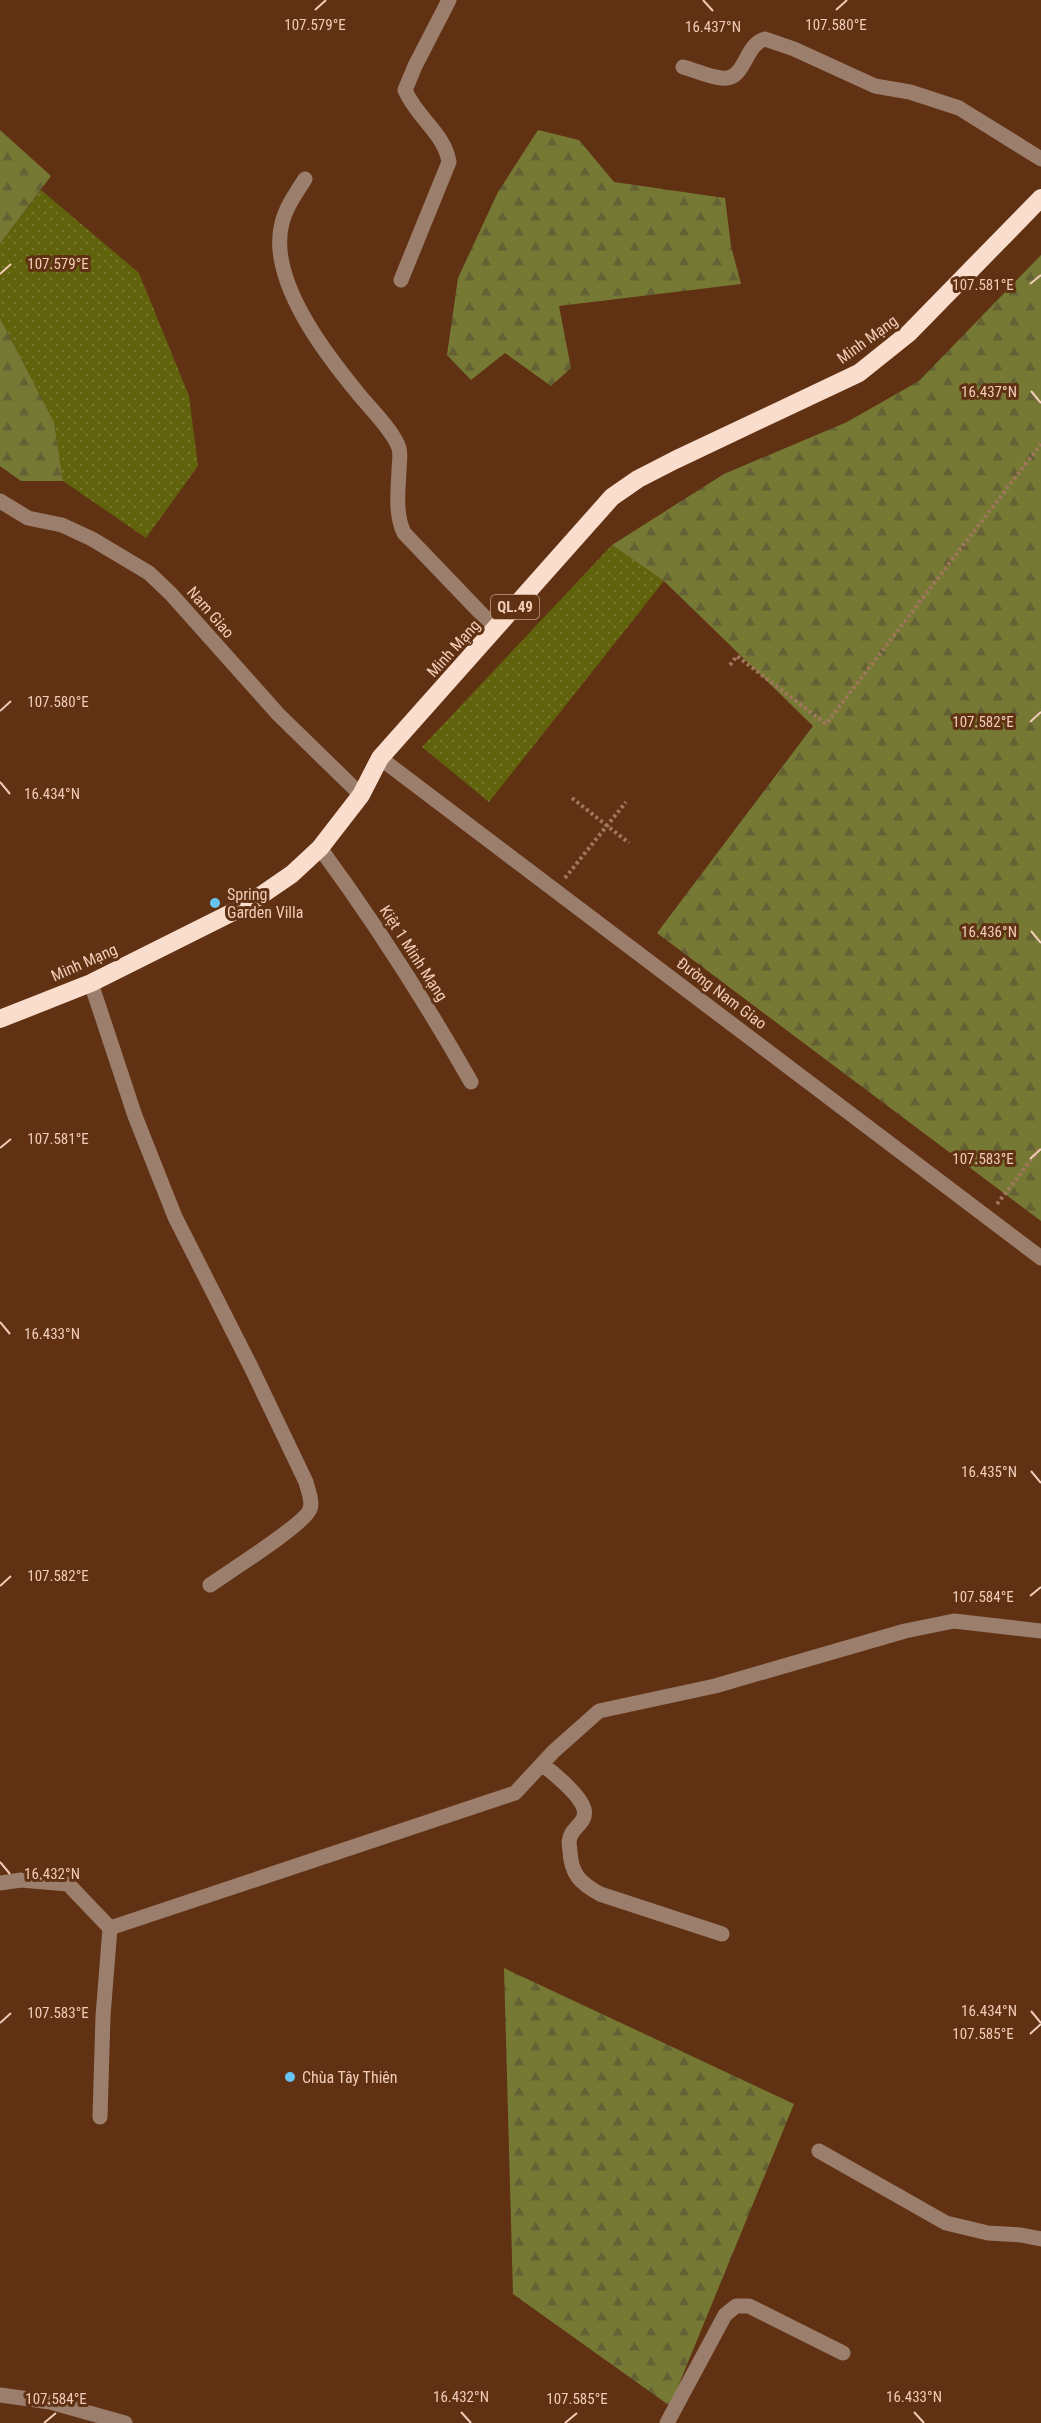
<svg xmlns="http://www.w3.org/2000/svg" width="1041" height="2423" font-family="'Roboto Condensed',sans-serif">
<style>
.grass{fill:url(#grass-dots)}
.forest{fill:url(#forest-firs)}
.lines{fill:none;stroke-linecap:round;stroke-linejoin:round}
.path{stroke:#a0765c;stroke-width:4;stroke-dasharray:3 3;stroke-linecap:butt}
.minor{stroke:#9c7e6d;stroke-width:15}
.highway{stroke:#fbddcd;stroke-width:18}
.ticks{fill:none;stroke:#f1ccb8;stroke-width:2}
.poi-dot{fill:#68c4f0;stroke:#603213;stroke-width:2}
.labels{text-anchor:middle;stroke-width:6;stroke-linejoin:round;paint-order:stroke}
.shield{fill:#603213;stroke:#c69e86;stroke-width:1.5}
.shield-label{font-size:15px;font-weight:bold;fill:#f1ccb8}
.street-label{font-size:16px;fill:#f1ccb8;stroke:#603213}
.poi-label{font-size:16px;fill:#f1ccb8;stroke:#603213;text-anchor:start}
.ticks-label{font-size:15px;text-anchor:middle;fill:#f1ccb8;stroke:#603213;stroke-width:6;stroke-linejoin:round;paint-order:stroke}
</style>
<defs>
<pattern id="grass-dots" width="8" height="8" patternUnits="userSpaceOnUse" patternTransform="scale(1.5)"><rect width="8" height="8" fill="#60620c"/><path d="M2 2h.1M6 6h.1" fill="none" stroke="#77772d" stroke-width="1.8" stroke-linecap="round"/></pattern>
<pattern id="forest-firs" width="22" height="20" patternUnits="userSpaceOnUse" patternTransform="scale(1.5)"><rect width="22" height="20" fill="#767933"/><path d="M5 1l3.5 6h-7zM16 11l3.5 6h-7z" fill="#646135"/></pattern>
</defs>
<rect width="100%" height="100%" fill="#603213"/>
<path class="grass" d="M41 190 139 273 189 396 198 466 146 538 63 481 54 422 0 318V244Z
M612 545 664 581 489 802 422 747Z"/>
<path class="forest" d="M0 130 51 176 0 244Z
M538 130 579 140 614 182 725 198 731 246 741 284 559 306 571 368 551 386 505 353 471 380 447 355 458 278 498 192Z
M1041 255V1221L657 933 813 726 664 581 612 545 724 474 847 422 919 381Z
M0 318 54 422 63 481H21L0 466Z
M504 1968 794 2104 670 2406 513 2294Z"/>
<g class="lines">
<path class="path" d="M730 665 737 656 826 724 1041 444
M572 798 629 843
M565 878 626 802
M997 1204 1041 1147"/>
<path class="minor" d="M683 67C695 70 709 77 721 78 746 82 744 44 765 39L794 49 875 86 910 92 959 108 1041 159
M305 179C296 193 286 207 282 223 267 280 327 356 361 397 372 410 394 432 399 448 401 455 399 464 399 471 398 492 395 514 404 533L496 629
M401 280 449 162C445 134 416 117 405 90L415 66 449 0
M0 501 28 518 62 525 92 539 149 573 171 594 278 714 361 795
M380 758 1041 1258
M320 848C375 923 425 1001 471 1082
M91 983 135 1116 175 1217 251 1367 306 1482C308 1491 313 1501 310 1509 305 1524 227 1573 210 1585
M542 1764C553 1773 580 1794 584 1809 587 1820 577 1825 572 1833 568 1839 569 1844 570 1851 571 1874 580 1883 600 1894L722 1934
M0 1883 21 1880 68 1884 110 1928 515 1793 554 1751 599 1711 715 1686 905 1631 954 1621 1041 1631
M100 2117 103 2016 110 1928
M819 2151 946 2223 988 2233 1021 2235 1041 2239
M0 2395 50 2402 125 2423
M667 2423 725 2315 736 2306H749L843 2353"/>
<path class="highway" d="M0 1019 91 983 247 905 292 874 320 848 361 795 380 758 612 497 638 479 675 460 859 373 909 333 1041 198"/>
</g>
<path class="ticks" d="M703 0 713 11M315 10 326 0M836 10 847 0M0 274 11 264M1030 284 1041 275M1031 391 1041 403M0 711 11 701M1030 722 1041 712M0 782 10 794M1031 931 1041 943M0 1148 11 1139M1030 1159 1041 1149M0 1322 10 1334M1031 1471 1041 1483M0 1586 11 1576M1030 1596 1041 1587M0 1862 10 1874M1031 2011 1041 2023M0 2023 11 2013M1030 2034 1041 2024M461 2412 471 2423M914 2412 924 2423M44 2423 56 2413M565 2423 577 2413"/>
<g class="poi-dot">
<circle cx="215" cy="903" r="6"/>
<circle cx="290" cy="2077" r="6"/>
</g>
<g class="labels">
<rect class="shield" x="491" y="595" width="48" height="24" rx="4.5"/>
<g class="shield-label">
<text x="515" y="612">QL.49</text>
</g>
<g class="street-label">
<text transform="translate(867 339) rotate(-36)" y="6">Minh Mạng</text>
<text transform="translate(211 612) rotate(49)" y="6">Nam Giao</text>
<text transform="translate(453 648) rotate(-48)" y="6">Minh Mạng</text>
<text transform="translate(414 953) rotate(57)" y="6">Kiệt 1 Minh Mạng</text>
<text transform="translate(84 962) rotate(-24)" y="6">Minh Mạng</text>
<text transform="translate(722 993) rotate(37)" y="6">Đường Nam Giao</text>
</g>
<g class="poi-label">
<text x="227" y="900">Spring<tspan x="227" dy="18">Garden Villa</tspan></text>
<text x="302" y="2083">Chùa Tây Thiên</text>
</g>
</g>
<g class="ticks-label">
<text x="315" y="30">107.579°E</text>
<text x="836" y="30">107.580°E</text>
<text x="713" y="32">16.437°N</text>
<text x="58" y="269">107.579°E</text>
<text x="983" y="290">107.581°E</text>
<text x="989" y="397">16.437°N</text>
<text x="58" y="707">107.580°E</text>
<text x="983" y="727">107.582°E</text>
<text x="52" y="799">16.434°N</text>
<text x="989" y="937">16.436°N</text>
<text x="58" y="1144">107.581°E</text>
<text x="983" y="1164">107.583°E</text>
<text x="52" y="1339">16.433°N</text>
<text x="989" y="1477">16.435°N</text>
<text x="58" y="1581">107.582°E</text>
<text x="983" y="1602">107.584°E</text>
<text x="52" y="1879">16.432°N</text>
<text x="989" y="2016">16.434°N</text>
<text x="58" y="2018">107.583°E</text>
<text x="983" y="2039">107.585°E</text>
<text x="461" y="2402">16.432°N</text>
<text x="914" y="2402">16.433°N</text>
<text x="56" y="2404">107.584°E</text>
<text x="577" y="2404">107.585°E</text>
</g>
</svg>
